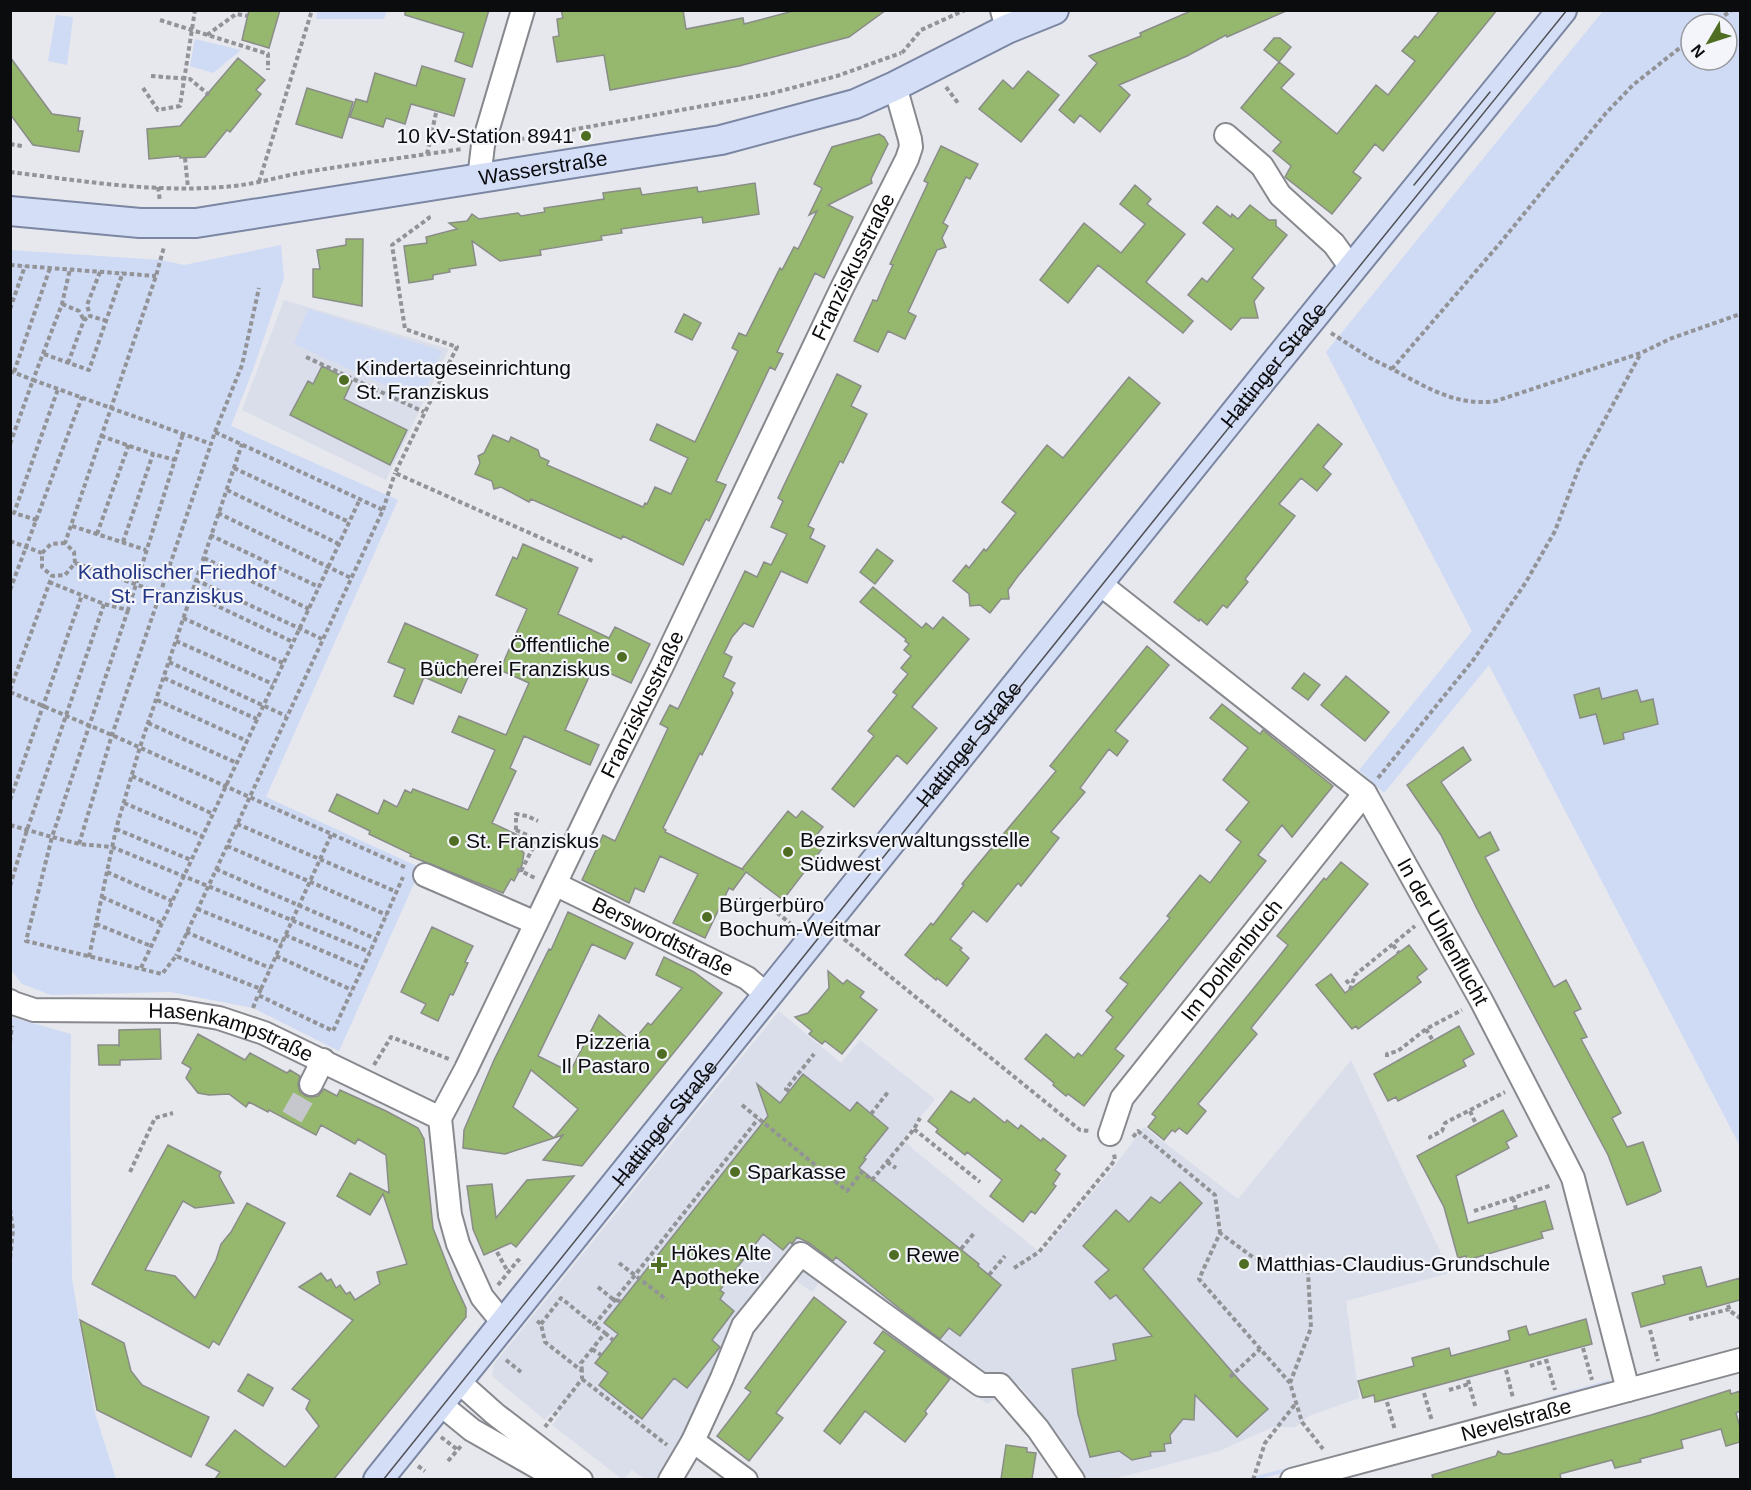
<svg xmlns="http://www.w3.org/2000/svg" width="1751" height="1490" font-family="Arial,sans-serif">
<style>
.built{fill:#d9deea}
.green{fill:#cfdaf5;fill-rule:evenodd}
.building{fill:#96b76e;stroke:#898c87;stroke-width:1.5}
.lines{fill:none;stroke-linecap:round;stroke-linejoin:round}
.minor-tunnel{stroke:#c5c7cc;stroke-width:22;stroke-dasharray:22 11;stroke-linecap:butt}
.minor-casing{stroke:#87898e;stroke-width:26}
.major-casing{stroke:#7b86a2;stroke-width:32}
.path{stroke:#929397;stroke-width:4;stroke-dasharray:4.5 3;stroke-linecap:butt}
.minor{stroke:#fff;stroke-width:22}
.major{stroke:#d4def7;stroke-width:28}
.tram{stroke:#505154;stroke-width:1.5}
.poi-dot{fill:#506e23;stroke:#f3f5fa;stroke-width:2}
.labels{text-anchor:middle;stroke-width:4.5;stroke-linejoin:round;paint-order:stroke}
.poi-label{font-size:21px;fill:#0b0c0e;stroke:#f3f5fa;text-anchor:start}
.street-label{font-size:21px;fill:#0b0c0e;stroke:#f3f5fa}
.park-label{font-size:21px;fill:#233686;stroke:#f3f5fa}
</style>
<rect width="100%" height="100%" fill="#e6e8ed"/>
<path class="built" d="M284 300 449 349 386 480 242 410Z
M779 1011 841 1063 860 1040 935 1099 903 1139 913 1149 1038 1251 1039 1256 1114 1167 1144 1127 1238 1199 1351 1060 1450 1273 1346 1301 1359 1398 1309 1416 1296 1427H1273L1219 1451 1114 1479H1086L1057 1434 1019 1385 987 1404 824 1276 812 1292 796 1281 753 1333 699 1456 684 1479H644L632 1470 624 1479H622L552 1425 561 1414 555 1409 545 1420 492 1376 494 1364Z"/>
<path class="green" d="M317 11V10L387 11 384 19H316Z
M1603 11H1740V1146L1489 665 1384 793 1359 770 1472 631 1326 352ZM1691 24H1727V60H1691Z
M56 15 73 17 67 65 48 61Z
M195 39 241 50 213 73 190 66Z
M281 245 284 278 254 367 231 426 398 500 266 797 421 868 339 1051 253 1008 170 992 51 995 22 984 11 970 10 250 161 260 184 265Z
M308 309 442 351 420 401 294 344Z
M11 1017 71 1034 70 1103 72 1279 95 1413 116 1479H11Z
M1609 1380 1610 1386 1544 1403 1542 1399Z
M1301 1464 1302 1468 1259 1479 1242 1480Z"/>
<path class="building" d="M249 10H280L269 48 242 40Z
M405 10H489L472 67 455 61 464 33 405 15Z
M561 10H683L686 29 743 18 744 24 797 10H886L849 37 739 66 610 90 604 55 557 62 553 37 559 36 557 19 563 18Z
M1193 10 1286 11 1227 37 1226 35 1187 56 1119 85 1130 95 1100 132 1080 115 1074 123 1059 110 1097 63 1089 56 1141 36 1140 33Z
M1440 10H1497L1383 151 1375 144 1353 172 1361 178 1332 214 1285 177 1291 166 1273 151 1281 142 1241 108 1279 62 1294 74 1281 88 1337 134 1376 85 1388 95 1415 61 1402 51 1415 36 1418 38Z
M1274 38H1280L1291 47 1279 62 1264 50Z
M10 57 52 114 80 118 78 131H83L79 152 33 145 10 114Z
M238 58 265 80 256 90 261 94 230 132 227 130 205 157 180 158V156L149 159 147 129 180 126Z
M422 66 465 79 454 116 411 104 405 124 386 118 383 127 350 117 356 99 367 102 375 73 416 86Z
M1028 71 1059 95 1021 142 979 109 1003 80 1013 89Z
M307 88 353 102 342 138 296 124Z
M879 134 884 137 888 144 871 179 872 183 828 205 853 217 824 278 815 273 777 352 783 354 775 370 770 367 716 481 726 485 709 521 706 519 683 565 623 536 621 539 531 499 529 502 501 487 494 489 492 481 475 474 480 463 478 456 484 453 493 435 509 442 511 437 538 450 540 457 549 461 547 465 643 507 645 503 647 504 655 487 671 494 688 458 650 440 657 424 695 442 738 351 732 348 739 333 746 336 780 268 782 270 794 247 798 249 817 211 809 215 822 188 814 184 832 147Z
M941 146 978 164 970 179 966 177 943 223 948 226 942 238 946 247 937 250 908 312 916 316 905 339 888 331 878 352 854 341 873 300 877 301 885 282 893 265 890 264 928 183 924 181Z
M755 183 759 214 703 223 702 217 621 229 622 233 601 236 602 240 540 250 541 255 500 261 472 241 476 265 449 269 450 272 433 275V279L409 283 404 246 427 243 426 237 457 229 449 223 467 221 472 214 479 219 518 213 521 216 545 212 544 208 604 199 603 193 640 188 642 195 697 187 698 192Z
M1135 185 1151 199 1147 204 1185 234 1146 282 1193 321 1183 333 1098 265 1068 303 1040 280 1084 223 1121 253 1145 224 1120 204Z
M1250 205 1269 220H1276V226L1287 235 1252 278 1264 288 1254 301 1258 318H1241L1231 330 1188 295 1202 278 1207 282 1234 249 1203 223 1217 206 1231 217 1232 214 1238 219Z
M346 239H363L362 306 313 297V269H320L317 250 346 245Z
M684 314 701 323 692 340 675 332Z
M322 366 352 381 344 399 407 430 390 465 290 415 308 381 313 384Z
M837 374 861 386 851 406 867 414 843 463 840 461 808 526 814 529 810 538 825 546 807 583 781 571 753 627 744 623 732 637 724 653 732 657 723 677 735 683 731 690 733 693 702 755 700 753 663 828 666 830 665 832 744 870 742 869 788 811 796 818 802 811 823 827 812 841 822 849 783 900 746 872 733 890 729 888 705 938 673 923 698 874 660 856 644 892 635 888 629 903 582 880 603 835 615 841 668 728 660 724 670 705 678 709 745 571 757 577 764 562 771 565 787 534 771 527 783 501 778 498Z
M1129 377 1160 403 1018 576 1008 590 1009 599H1001L990 613 980 605 970 606 969 594 953 581 966 565 969 568 984 549 986 551 1016 513 1002 502 1047 445 1063 458Z
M1318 424 1342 444 1323 467 1331 474 1317 491 1301 478 1279 504 1295 516 1245 579 1248 582 1227 608 1223 605 1207 625 1200 619 1199 621 1174 602Z
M523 544 578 568 558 614 609 638 615 627 650 644 631 683 594 666 565 730 599 745 590 765 524 736 510 768 516 771 492 823 522 837 521 840 525 842 521 850 524 853 522 865 514 881 511 879 503 893 410 856 411 854 369 834 370 831 329 811 337 794 378 814 384 800 397 807 405 790 411 793 413 789 468 810 495 750 452 732 459 716 506 735 529 683 500 670 527 609 496 595 513 557 517 559Z
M877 549 893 561 875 584 860 572Z
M873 587 922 628 926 623 933 629 943 617 969 639 912 707 937 728 907 764 897 755 854 807 832 789 874 736 868 731 897 695 893 692 908 674 901 668 911 656 904 650 909 644 905 641 906 639 860 602Z
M405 623 478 655 461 693 424 677 413 704 394 696 405 669 388 662Z
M1147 646 1169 665 1115 731 1128 741 1117 756 1109 749 1080 788 1085 792 1051 832 1059 838 1021 886 1018 883 987 922 973 911 950 939 962 948 960 950 969 958 947 986 937 978 936 980 905 955 931 923 933 925 964 885 962 884 975 868 1056 771 1050 766Z
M1304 673 1320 685 1308 700 1292 688Z
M1346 676 1389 712 1365 741 1321 705Z
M1599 688 1602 699 1637 690 1641 702 1653 699 1658 724 1623 733 1624 739 1604 744 1596 714 1580 718 1574 695Z
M1222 704 1260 734 1263 730 1333 786 1292 837 1282 825 1258 855 1266 861 1115 1049 1124 1056 1084 1106 1068 1094 1066 1096 1053 1085 1054 1083 1025 1059 1046 1034 1074 1058 1078 1053 1082 1056 1113 1017 1106 1011 1128 984 1120 978 1170 918 1167 916 1200 875 1210 883 1241 842 1226 830 1249 802 1223 780 1248 748 1210 718Z
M1463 747 1471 760 1441 782 1479 838 1490 832 1499 850 1485 857 1554 987 1566 980 1581 1009 1574 1012 1587 1037 1581 1039 1621 1113 1612 1118 1627 1147 1643 1142 1661 1191 1655 1194 1627 1205 1608 1155 1477 909 1441 835 1407 785Z
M1341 862 1368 884 1251 1028 1257 1034 1198 1104 1206 1111 1187 1134 1179 1128 1175 1132 1172 1130 1164 1140 1148 1127 1156 1117 1152 1114 1274 963 1288 945 1277 936 1324 878 1326 880Z
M568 912 633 943 625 959 592 944 538 1056 570 1072 599 1015 632 1042 648 1023 651 1025 682 988 656 975 664 957 694 972 722 993 582 1166 543 1160 563 1135 554 1138 578 1109 531 1070 513 1107 554 1138 505 1154 463 1148 464 1130 494 1060 549 949 551 950Z
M432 927 473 946 465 962 468 963 453 995 450 994 438 1021 421 1013 426 1004 401 992Z
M1409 945 1427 969 1417 977 1421 982 1358 1029 1356 1026 1352 1029 1316 985 1331 974 1345 993Z
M828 971 843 984 847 980 864 992 860 997 877 1010 842 1054 825 1041 822 1044 809 1034 812 1031 795 1017 808 1013 829 988Z
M1459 1026 1474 1054 1463 1060 1466 1066 1398 1101 1396 1097 1388 1101 1374 1074Z
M160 1029 161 1059 120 1060V1065H99L98 1045H119V1047V1030Z
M198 1034 245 1060 250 1053 287 1073 290 1070 300 1076 298 1085 300 1092 306 1096 312 1097 318 1096 324 1089 337 1096 340 1090 386 1111 418 1128 424 1139 433 1228 453 1280 466 1308V1317L334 1479H215L220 1472 206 1465 235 1430 285 1467 319 1426 306 1409 310 1400 292 1389 353 1320 299 1287 321 1273 327 1281 331 1279 336 1288 340 1285 346 1294 350 1292 355 1300 380 1284 377 1272 407 1264 383 1194 370 1215 337 1196 350 1173 389 1193 386 1155 358 1139 355 1144 321 1125 316 1135 269 1110 268 1112 249 1102 246 1107 229 1094 209 1095 198 1093 186 1078 191 1068 182 1063Z
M803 1074 850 1111 857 1102 888 1128 864 1158 866 1159 859 1168 979 1264 978 1266 1001 1285 960 1336 949 1328 940 1339 900 1309 836 1257 833 1261 809 1243 797 1237 792 1244 790 1242 783 1250 763 1234 720 1290 724 1293 720 1299 734 1311 712 1340 720 1347 687 1388 674 1378 642 1419 599 1385 608 1373 595 1363 618 1334 604 1323 768 1116 757 1084 780 1103Z
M951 1091 970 1103 974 1098 1005 1123 1007 1120 1018 1129 1021 1125 1041 1141 1043 1138 1066 1156 1055 1170 1060 1174 1053 1184 1056 1186 1035 1214 1031 1211 1023 1222 990 1196 1002 1180 967 1152 965 1155 936 1132 938 1129 928 1121Z
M1503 1110 1517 1136 1506 1142 1509 1148 1456 1176 1468 1223 1545 1201 1553 1229 1541 1232 1543 1238 1467 1260 1466 1256 1458 1258 1444 1207 1417 1156Z
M168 1145 221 1172 219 1176 234 1203 195 1208 183 1201 145 1270 175 1276 195 1298 216 1260 221 1244 231 1232 247 1203 285 1223 219 1345 213 1341 209 1348 92 1284Z
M574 1176 516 1247 511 1243 484 1255 473 1229 467 1186 492 1184 496 1218 527 1180Z
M1180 1182 1202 1203 1143 1269 1240 1381 1268 1409 1237 1437 1195 1395 1194 1420 1183 1419 1170 1435 1171 1443 1164 1444 1165 1451 1150 1452 1151 1456 1132 1460 1119 1451 1090 1457 1078 1414 1072 1369 1116 1360 1113 1344 1152 1336 1116 1295 1110 1299 1095 1282 1109 1270 1083 1246 1116 1210 1129 1222 1151 1197 1160 1203Z
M1701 1267 1707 1287 1740 1278V1300L1641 1327 1632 1293 1665 1284 1663 1276Z
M814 1297 846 1322 776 1413 783 1418 749 1461 717 1436 751 1392 745 1388Z
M1586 1319 1592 1344 1375 1402 1374 1395 1363 1398 1358 1381 1414 1366 1412 1358 1449 1348 1451 1356 1510 1340 1508 1331 1526 1326 1529 1335Z
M80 1320 124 1343 131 1371 142 1385 209 1417 191 1457 97 1410Z
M883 1331 950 1379 925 1411 927 1414 905 1442 865 1411 840 1444 824 1431 885 1351 874 1343Z
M248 1374 273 1388 263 1406 238 1391Z
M1730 1390 1731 1394 1740 1391V1411L1736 1413 1740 1427V1442L1726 1446 1721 1429 1681 1440 1683 1448 1640 1459 1641 1462 1615 1468 1612 1460 1560 1474 1561 1479H1433L1432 1475 1496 1456 1498 1451 1503 1454H1509L1651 1415Z
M1006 1445 1027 1448V1452L1036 1453 1032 1479H1001Z"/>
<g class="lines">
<path class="minor-tunnel" d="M292 1117 311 1084"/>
<defs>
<g id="minor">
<path d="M1002 10 1007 29"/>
<path d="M1226 135 1262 166 1280 195 1334 244 1352 269"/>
<path d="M479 179 483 145 523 10"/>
<path id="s1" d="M1099 583 1365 793 1481 1000 1567 1166 1573 1178 1628 1390"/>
<path d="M425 875 536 923"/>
<path id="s2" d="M555 884 747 978 767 995"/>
<path id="s3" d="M10 1001 13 1003 34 1010 177 1011 219 1018 264 1033 440 1118"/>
<path d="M311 1084 323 1060"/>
<path id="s4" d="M1110 1134 1122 1098 1365 793"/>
<path id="s5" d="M504 1324 482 1297 458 1244 450 1215 440 1118 466 1069 602 786 662 666 842 288 907 159 911 147 910 139 895 86"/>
<path d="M458 1381 495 1414 581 1480"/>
<path d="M439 1403 472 1430 560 1480"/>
<path d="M693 1441 746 1480"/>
<path d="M670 1480 693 1441 722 1378 743 1326 801 1254 981 1385H1000L1038 1429 1073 1480"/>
<path id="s6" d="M1292 1480 1740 1360"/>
</g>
<g id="major">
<path id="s7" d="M10 211 140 223H196L721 140 855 104 895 86 1007 29 1054 10"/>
<path id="s8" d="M378 1480 1268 372 1562 10"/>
</g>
</defs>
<use href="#minor" class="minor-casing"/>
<use href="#major" class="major-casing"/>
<path class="path" d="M160 20 268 54V70
M1712 24 1732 10
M207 35 236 14 248 16
M1691 39 1633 85 1606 113 1501 242 1392 369C1426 387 1457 407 1496 401L1641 353 1672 338 1740 314
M902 53 921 30 965 10
M151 76 190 79 209 95
M946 87 958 103
M143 88 158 110 180 106 195 10
M505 142 769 94 837 76 901 53
M10 144 22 146
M427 154 436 113
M185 158 188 188
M10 172C84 181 159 194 233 186 256 184 278 177 300 173 354 164 408 157 462 149
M259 182 312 10
M158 187 160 201
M428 216 429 218 392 245 405 329 457 347 395 473 595 562
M10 265 156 276
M100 272 87 305 90 316 107 321
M62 304 79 311 84 320
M10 309 25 266
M1331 333 1370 358 1392 369
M44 354 89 370 123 272
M306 357 424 412
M68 363 84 320 90 316
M10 371 33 380 62 304 70 269
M14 372 50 268
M215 432 242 365 259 288
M101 436 153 454
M10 444 33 380 211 444 215 432 383 510 176 956
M234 468 349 522
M227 490 339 544
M383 510 395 473
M218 513 351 578
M37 520 14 513 58 389
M72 526 146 550
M97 534 129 444
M210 535 319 587
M10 541 42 553V567L52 576
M123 542 153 454 175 460
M42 553 51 544 65 543
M204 558 309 609
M75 563 160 593
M196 580 322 639
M49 582 104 604 128 610 183 434
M10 590 82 397
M192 594 293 642
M128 610 52 837 79 844 112 847 370 952
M183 618 283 663
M176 641 273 684
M169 662 286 716
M164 678 257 719
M10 690 52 576 65 575 75 563 74 552 65 543 156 276 164 247
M10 692 112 735 407 868
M157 700 247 741
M148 723 237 763
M132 776 213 814
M1378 778 1474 659 1526 582 1555 531 1580 465 1641 353
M10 800 82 595
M124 803 202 836
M237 824 397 892
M10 825 52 837 26 941 162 974 176 956 261 989 258 995
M116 829 191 860
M516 830V814L527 816 538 821
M513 837 516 830 549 845
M79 844 112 735 211 444
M227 846 387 915
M216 869 376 939
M517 869 535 878
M521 871 537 840
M107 872 172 901
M10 886 27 830 104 604
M102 897 161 923
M759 899 790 923
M197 909 282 943
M96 924 151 946
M186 932 270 968
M285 935 363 968
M844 939 1080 1130 1090 1131
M1393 945 1399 953
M276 956 352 990
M89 957 116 829 140 747 242 444
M141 968 360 499
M1346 980 1350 985
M261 989 332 833
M1350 990 1355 975 1415 926
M253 1008 258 995 333 1031 370 952 403 877
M1426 1029 1433 1041
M10 1042 12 1026
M1387 1057V1054L1398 1051 1426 1029 1462 1010
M374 1065 391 1037 449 1059
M789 1091 786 1089 814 1054
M742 1105 847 1191 862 1172 872 1180 914 1129 920 1118
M1470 1111 1476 1124
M871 1114 888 1092
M914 1129 980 1182
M1133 1137 1138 1131 1215 1195 1220 1233
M1431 1139 1430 1137 1442 1131 1445 1123 1505 1092
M887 1162 896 1168
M130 1172 155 1118 173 1113
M836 1182 844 1172
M1513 1198 1516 1209
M10 1209 13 1230 10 1259
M1474 1211 1552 1185
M961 1249 975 1232
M497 1252 508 1272
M619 1263 667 1300
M1014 1268 1039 1252 1115 1160 1114 1154
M989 1275 1005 1256
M498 1285 518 1260 522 1264
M598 1287 614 1300 621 1301
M1728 1305 1730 1311 1740 1318
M1689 1319 1730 1309
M537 1321 541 1324 545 1342 582 1371V1379L545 1427
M541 1324 561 1298 594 1325
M1650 1330 1658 1361
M605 1333 613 1340
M1583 1348 1592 1380
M592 1349 601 1355
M1546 1359 1555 1390
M506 1360 521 1372
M1530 1366 1546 1361
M1506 1370 1513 1398
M582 1371 581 1363 605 1333 594 1325 635 1275 758 1119
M1230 1377 1260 1349
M582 1379 667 1445
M1468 1380 1476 1409
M1290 1383 1311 1328 1308 1272 1254 1258 1220 1233 1199 1279 1290 1383 1302 1422 1323 1449
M1449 1390 1469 1384
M1424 1393 1432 1421
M1387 1402 1395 1430
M441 1437 458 1450
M448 1461 461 1446
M418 1466 425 1471
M1253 1480 1265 1443 1296 1403"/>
<use href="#minor" class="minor"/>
<use href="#major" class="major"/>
<path class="tram" d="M1414 185 1490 92
M383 1480 1163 509 1567 10"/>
</g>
<g class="poi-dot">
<circle cx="586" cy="136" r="6"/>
<circle cx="344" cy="380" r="6"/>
<circle cx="622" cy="657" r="6"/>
<circle cx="454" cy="841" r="6"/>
<circle cx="788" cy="852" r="6"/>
<circle cx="707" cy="917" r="6"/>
<circle cx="662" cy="1054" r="6"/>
<circle cx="735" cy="1172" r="6"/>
<circle cx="894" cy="1255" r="6"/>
<circle cx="1244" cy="1264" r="6"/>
<path d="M656 1256h6v6h6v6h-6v6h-6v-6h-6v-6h6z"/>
</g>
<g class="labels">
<g class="poi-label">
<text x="574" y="143" text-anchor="end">10 kV-Station 8941</text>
<text x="356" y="375">Kindertageseinrichtung<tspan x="356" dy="24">St. Franziskus</tspan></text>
<text x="610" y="652" text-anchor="end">Öffentliche<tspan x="610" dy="24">Bücherei Franziskus</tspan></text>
<text x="800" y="847">Bezirksverwaltungsstelle<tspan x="800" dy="24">Südwest</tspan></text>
<text x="466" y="848">St. Franziskus</text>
<text x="719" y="912">Bürgerbüro<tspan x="719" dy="24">Bochum-Weitmar</tspan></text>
<text x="650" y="1049" text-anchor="end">Pizzeria<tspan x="650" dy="24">Il Pastaro</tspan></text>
<text x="747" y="1179">Sparkasse</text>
<text x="671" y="1260">Hökes Alte<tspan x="671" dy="24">Apotheke</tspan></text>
<text x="906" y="1262">Rewe</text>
<text x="1256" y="1271">Matthias-Claudius-Grundschule</text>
</g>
<g class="street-label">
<text dy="7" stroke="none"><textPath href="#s7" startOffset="538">Wasserstraße</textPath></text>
<text dy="7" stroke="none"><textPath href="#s5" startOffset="1167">Franziskusstraße</textPath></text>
<text dy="7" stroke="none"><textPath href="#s8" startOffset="1430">Hattinger Straße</textPath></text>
<text dy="7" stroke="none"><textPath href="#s5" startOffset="681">Franziskusstraße</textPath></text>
<text dy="7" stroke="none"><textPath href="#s8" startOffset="944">Hattinger Straße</textPath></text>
<text dy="7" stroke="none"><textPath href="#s1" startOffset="498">In der Uhlenflucht</textPath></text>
<text dy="7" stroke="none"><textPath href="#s2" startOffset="120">Berswordtstraße</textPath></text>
<text dy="7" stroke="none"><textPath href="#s4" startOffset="214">Im Dohlenbruch</textPath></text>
<text dy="7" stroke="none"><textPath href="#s3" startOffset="226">Hasenkampstraße</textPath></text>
<text dy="7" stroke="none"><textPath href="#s8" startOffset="458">Hattinger Straße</textPath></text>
<text dy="7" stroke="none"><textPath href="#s6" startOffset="232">Nevelstraße</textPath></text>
</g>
<g class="park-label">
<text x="177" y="579">Katholischer Friedhof<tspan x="177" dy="24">St. Franziskus</tspan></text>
</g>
</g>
<rect width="1751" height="1490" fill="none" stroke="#0b0c0e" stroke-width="24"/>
<g transform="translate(1709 42) rotate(231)"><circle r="28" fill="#f3f5fa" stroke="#96989c" stroke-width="1.5"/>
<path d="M0-4.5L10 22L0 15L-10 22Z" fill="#506e23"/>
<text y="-9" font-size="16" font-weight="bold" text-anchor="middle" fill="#0b0c0e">N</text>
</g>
</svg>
